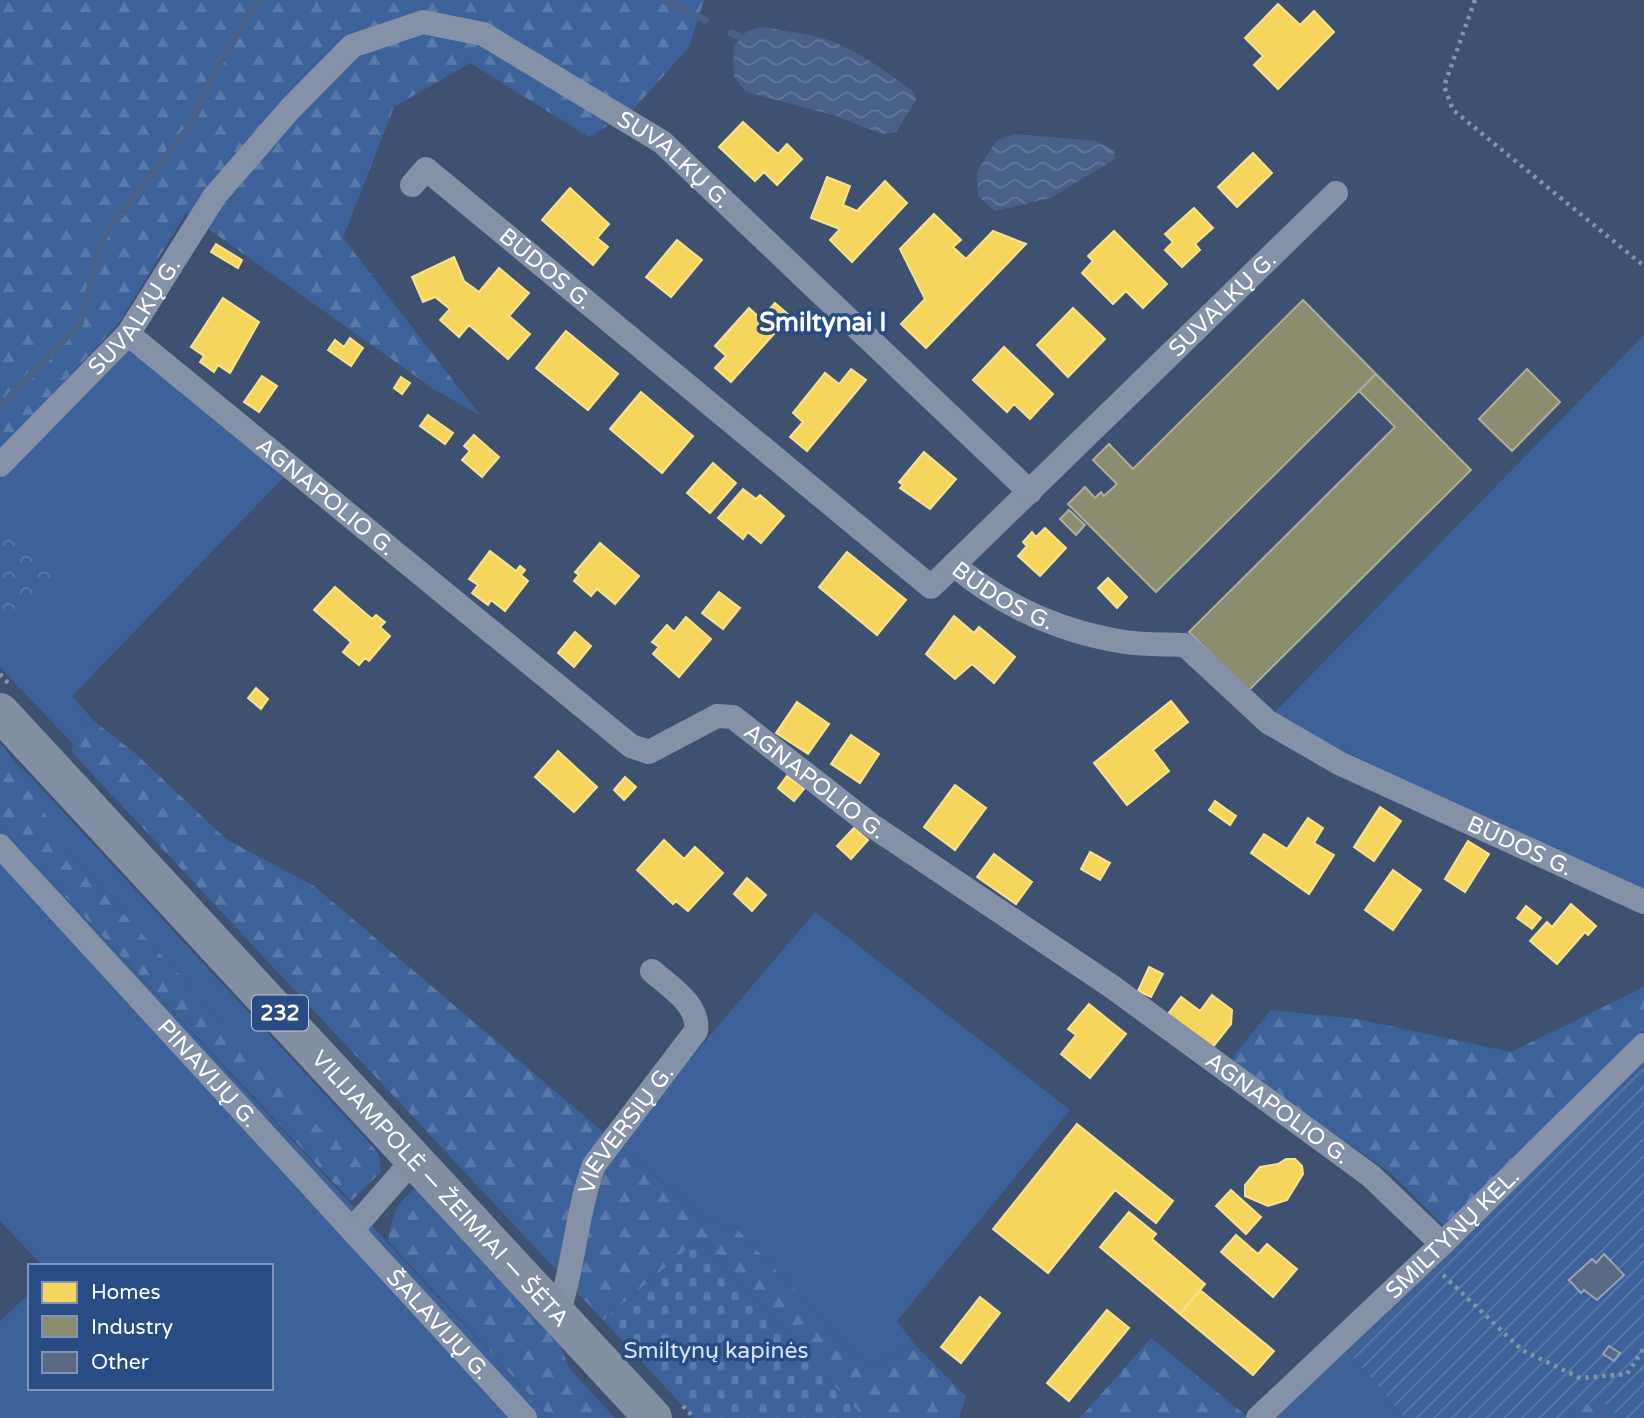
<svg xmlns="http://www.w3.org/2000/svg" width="1644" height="1418" font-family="'Varela Round',sans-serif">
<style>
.grass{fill:#3d629a}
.forest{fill:url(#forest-firs)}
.cemetery{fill:url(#cemetery-stones)}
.park{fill:url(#park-crowns)}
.garden{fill:url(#garden-furrows)}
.water{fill:url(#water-waves)}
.homes{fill:#f6d55c;stroke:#f9e28d;stroke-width:2}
.industry{fill:#8c8c6e;stroke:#aeae9a;stroke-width:2}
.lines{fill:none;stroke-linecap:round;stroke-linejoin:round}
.stream{stroke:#496189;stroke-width:7}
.building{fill:#596981;stroke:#98a2b4;stroke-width:2}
.path{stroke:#8491a6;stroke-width:4.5;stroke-dasharray:3.5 5;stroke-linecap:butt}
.minor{stroke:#8491a6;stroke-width:24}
.primary{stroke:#828fa3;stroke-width:38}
.labels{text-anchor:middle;stroke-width:7;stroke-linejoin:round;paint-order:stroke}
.shield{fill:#294c85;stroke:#bfc9da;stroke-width:2}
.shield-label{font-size:21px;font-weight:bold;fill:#fff}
.street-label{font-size:23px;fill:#fff;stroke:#294c85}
.park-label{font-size:23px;fill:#d7e3f6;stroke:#294c85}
.quarter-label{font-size:26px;font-weight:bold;fill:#fff;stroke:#294c85}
</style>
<defs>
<pattern id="forest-firs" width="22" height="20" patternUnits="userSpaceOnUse" patternTransform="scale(1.75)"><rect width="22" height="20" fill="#3d629a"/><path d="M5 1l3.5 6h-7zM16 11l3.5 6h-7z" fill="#5a7aa9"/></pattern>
<pattern id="cemetery-stones" width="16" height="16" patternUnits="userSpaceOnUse" patternTransform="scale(1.75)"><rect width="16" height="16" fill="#3d629a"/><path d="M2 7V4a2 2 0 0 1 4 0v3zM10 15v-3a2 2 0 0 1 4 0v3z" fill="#5a7aa9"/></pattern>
<pattern id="park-crowns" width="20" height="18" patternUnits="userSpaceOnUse" patternTransform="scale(1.75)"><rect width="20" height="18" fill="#3d629a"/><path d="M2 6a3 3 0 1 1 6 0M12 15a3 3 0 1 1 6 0" fill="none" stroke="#5a7aa9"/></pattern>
<pattern id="garden-furrows" width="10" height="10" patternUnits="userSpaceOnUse" patternTransform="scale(1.75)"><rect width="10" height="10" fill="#3d629a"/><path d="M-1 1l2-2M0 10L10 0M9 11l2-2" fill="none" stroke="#5a7aa9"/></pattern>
<pattern id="water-waves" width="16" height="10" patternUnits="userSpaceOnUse" patternTransform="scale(1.75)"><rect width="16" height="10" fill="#496189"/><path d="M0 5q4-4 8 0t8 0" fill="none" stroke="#64799b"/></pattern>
</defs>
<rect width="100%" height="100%" fill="#3e5170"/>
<path class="grass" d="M1644 335V895L1271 716Z
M132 345 285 476 72 696 94 721 78 732 73 744 0 667V479Z
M18 763 365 1138 329 1139 69 854 46 821Z
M0 827 551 1418H0V1321L30 1293V1388H271V1266H43L0 1221Z
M815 912 1070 1110 897 1321 915 1345 868 1368 738 1230 705 1219 618 1144Z
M1347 1351 1406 1418H1267Z"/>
<path class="forest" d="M0 0H704L689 47 632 111 589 137 470 63 394 107 343 238 480 415 435 390 186 213 119 323 0 450Z
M94 721 136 754 226 839 314 886 705 1219 738 1230 868 1368 915 1345 966 1396 959 1418H864L699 1239 603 1320 71 751 77 732Z
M0 743C30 775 44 818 69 854L329 1138H365L378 1153 381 1172 351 1201 0 827Z
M1644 987V1030L1449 1231 1392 1174 1230 1061 1271 1010 1357 1019 1511 1052Z
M421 1186 557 1337 569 1368 615 1418H551L388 1241C393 1214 396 1199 421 1186Z
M1151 1338 1249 1418H1080Z
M1598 1399 1622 1418H1570L1581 1406Z"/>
<path class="cemetery" d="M699 1239 864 1418H694L603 1320Z"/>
<path class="park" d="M0 520 59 569 0 625Z"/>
<path class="garden" d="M1644 1057V1418H1622L1598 1399 1581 1406 1570 1418H1406L1347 1351Z"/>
<path class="water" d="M763 27C781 31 800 32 818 37 853 46 885 71 914 92L916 100 896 132 881 134 833 115 746 92 734 77 733 47 747 31Z
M1013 134 1097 141 1114 150 1115 159 1050 198 995 211 978 196 977 172 996 141Z"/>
<path class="homes" d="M1278 4 1300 25 1314 11 1334 32 1278 89 1254 65 1263 56 1245 38Z
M743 122 778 154 787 144 802 159 777 185 764 172 755 181 719 147Z
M1253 153 1272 173 1237 207 1218 187Z
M827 177 850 186 843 205 857 211 885 181 907 203 852 262 830 240 840 229 811 218Z
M570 188 609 224 597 238 608 247 593 265 542 220Z
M1194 208 1213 228 1195 244 1200 250 1182 267 1165 250 1173 242 1165 234Z
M934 214 961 240 953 247 966 259 993 231 1026 244 926 348 901 324 925 299 900 249Z
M1114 231 1167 284 1143 308 1126 291 1113 304 1082 273 1093 261 1088 256Z
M677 240 702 260 671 297 646 277Z
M216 244 242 260 238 268 211 252Z
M454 257 464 281 479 292 499 268 529 293 509 316 530 334 508 359 469 325 459 337 440 320 450 309 435 297 423 302 412 277Z
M223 298 259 322 230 373 218 365 214 372 200 362 204 356 191 347Z
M775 303 790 316 731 382 715 368 726 356 715 346 749 308 761 319Z
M1073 308 1105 339 1068 377 1037 345Z
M566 331 618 374 588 410 536 368Z
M350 338 363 348 351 366 328 350 335 340 344 347Z
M1004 347 1053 394 1030 419 1014 404 1007 412 973 380Z
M851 369 866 380 807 451 790 437 803 422 793 413 825 373 839 384Z
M262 376 277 386 259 412 244 402Z
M401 377 410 383 402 394 394 388Z
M641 392 693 436 662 473 610 429Z
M428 415 453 433 445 444 420 426Z
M474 435 499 457 482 477 462 460 470 451 464 446Z
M924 452 956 479 930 509 900 488 903 485 899 482Z
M713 463 736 483 710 513 687 493Z
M743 489 756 499 760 495 784 516 761 543 748 532 743 539 718 518Z
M1045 528 1066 548 1040 576 1018 556 1027 546 1023 542 1032 532 1036 537Z
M600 543 639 576 615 604 597 589 591 596 574 581 579 575 575 572Z
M490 551 516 571 520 566 525 570 521 575 528 581 505 611 491 600 488 605 472 593 478 585 469 579Z
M847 552 906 600 877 635 819 587Z
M1108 578 1127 597 1117 608 1098 588Z
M335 587 372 619 376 615 385 622 380 627 390 636 369 661 365 658 359 665 343 652 351 642 314 610Z
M719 592 740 608 723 629 702 613Z
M954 616 974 633 979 627 1015 657 994 683 972 664 955 679 926 654Z
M686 617 711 639 679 677 653 654 659 647 652 642 667 625 674 632Z
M575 632 591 646 574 667 558 653Z
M256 688 268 699 261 709 248 698Z
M1171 701 1188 722 1153 750 1169 771 1127 805 1094 763Z
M797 702 829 724 808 754 776 733Z
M851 735 879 754 860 783 831 764Z
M558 751 597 787 574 812 535 777Z
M787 776 804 789 794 801 778 788Z
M625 777 636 787 624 800 614 790Z
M955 785 986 808 955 850 924 827Z
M1215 801 1236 816 1230 825 1209 810Z
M1380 807 1401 821 1374 861 1354 847Z
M1308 818 1323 828 1314 843 1334 855 1309 894 1251 853 1264 834 1287 849Z
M854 828 868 840 851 859 837 846Z
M664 840 684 859 695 847 723 873 688 911 676 901 673 904 637 870Z
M1468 841 1489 854 1465 892 1445 879Z
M1090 852 1110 863 1100 880 1081 869Z
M994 854 1032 882 1016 904 977 877Z
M1393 870 1421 890 1393 930 1365 910Z
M747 878 766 895 752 911 734 894Z
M1571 904 1596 926 1588 935 1585 932 1557 964 1530 941 1547 922 1552 927Z
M1526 906 1541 918 1532 929 1517 918Z
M1149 967 1163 974 1151 997 1138 991Z
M1212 995 1232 1010 1231 1024 1212 1048 1168 1014 1181 997 1200 1011Z
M1089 1004 1126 1034 1090 1078 1061 1054 1076 1035 1068 1029Z
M1077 1124 1173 1201 1156 1223 1115 1190 1048 1273 993 1229Z
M1286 1159H1295L1302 1166 1303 1174 1287 1200 1268 1206 1245 1196V1185L1260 1167 1278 1164Z
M1231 1190 1261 1217 1246 1234 1216 1206Z
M1129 1212 1156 1234 1152 1239 1205 1284 1180 1314 1100 1247Z
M1236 1235 1258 1254 1267 1244 1297 1269 1273 1297 1221 1252Z
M1200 1290 1274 1351 1253 1375 1180 1314Z
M980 1297 1000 1313 961 1363 941 1347Z
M1107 1310 1129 1328 1069 1401 1047 1383Z"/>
<path class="industry" d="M1303 300 1376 374 1156 592 1068 504 1085 487 1095 498 1101 492 1104 496 1117 484 1093 460 1109 444 1133 469Z
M1527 369 1560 402 1512 451 1479 419Z
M1376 374 1471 470 1248 691 1189 632 1395 427 1359 391Z
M1069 510 1085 525 1076 535 1060 519Z"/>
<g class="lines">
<path class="stream" d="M663 0 705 20
M731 33 747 40
M0 407 80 323 104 236 191 125 217 67 259 0
M1602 1418H1603"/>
</g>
<path class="building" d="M1604 1254 1624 1275 1597 1300 1584 1290 1581 1293 1569 1280 1592 1259 1596 1263Z
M1609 1346 1620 1353 1614 1361 1603 1354Z"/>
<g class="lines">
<path class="path" d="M1475 0 1444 86 1453 110 1644 266
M0 674 8 683
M1443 1275 1522 1350 1580 1378 1627 1374 1644 1348
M683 1406 694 1418"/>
<g class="minor">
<path id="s1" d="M412 185 426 169 931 587 1336 193"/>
<path id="s2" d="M128 334 631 746 649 752 717 716 733 717 871 825 1111 986 1371 1176 1442 1244"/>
<path id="s3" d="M0 465 128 334 214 197 290 109 352 46 423 22 483 34 662 142 1030 492"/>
<path id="s4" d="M954 565C1003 606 1062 632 1125 642 1145 645 1165 644 1185 645L1268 722 1339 763 1644 902"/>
<path id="s5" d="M0 846 352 1230 415 1158"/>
<path id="s6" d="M352 1230 525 1418"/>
<path id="s7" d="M558 1315C574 1266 576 1214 594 1165L696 1031C700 1005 670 987 652 971"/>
<path id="s8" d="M1258 1418 1442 1244 1644 1045"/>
</g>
<path class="primary" id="s9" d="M0 712 653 1418"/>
</g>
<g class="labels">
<rect class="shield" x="252" y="995.5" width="56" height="35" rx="5"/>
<g class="shield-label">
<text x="280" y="1020">232</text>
</g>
<g class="street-label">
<text dy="8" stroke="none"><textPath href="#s3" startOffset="915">SUVALKŲ G.</textPath></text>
<text dy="8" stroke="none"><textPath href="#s1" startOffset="177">BŪDOS G.</textPath></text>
<text dy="8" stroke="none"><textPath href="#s1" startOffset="1083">SUVALKŲ G.</textPath></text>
<text dy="8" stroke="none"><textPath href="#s3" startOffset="201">SUVALKŲ G.</textPath></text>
<text dy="8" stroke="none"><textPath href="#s2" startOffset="256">AGNAPOLIO G.</textPath></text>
<text dy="8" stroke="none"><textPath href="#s4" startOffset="58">BŪDOS G.</textPath></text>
<text dy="8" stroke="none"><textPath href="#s2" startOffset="866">AGNAPOLIO G.</textPath></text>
<text dy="8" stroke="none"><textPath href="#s4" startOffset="644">BŪDOS G.</textPath></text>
<text dy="8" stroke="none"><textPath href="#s5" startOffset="308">PINAVIJŲ G.</textPath></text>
<text dy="8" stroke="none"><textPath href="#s2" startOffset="1433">AGNAPOLIO G.</textPath></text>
<text dy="8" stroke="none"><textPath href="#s7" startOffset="201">VIEVERSIŲ G.</textPath></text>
<text dy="8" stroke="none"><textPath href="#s9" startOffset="649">VILIJAMPOLĖ — ŽEIMIAI — ŠĖTA</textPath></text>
<text dy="8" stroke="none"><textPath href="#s8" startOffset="268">SMILTYNŲ KEL.</textPath></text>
<text dy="8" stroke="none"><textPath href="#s6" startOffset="128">ŠALAVIJŲ G.</textPath></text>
</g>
<g class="park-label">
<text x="716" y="1358">Smiltynų kapinės</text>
</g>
<g class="quarter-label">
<text x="823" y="331">Smiltynai I</text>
</g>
</g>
<rect x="28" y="1264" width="245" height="126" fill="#294c85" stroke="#7f94b6" stroke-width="2"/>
<rect x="42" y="1282" width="35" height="21" fill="#f6d55c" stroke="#7f94b6" stroke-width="2"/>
<text x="91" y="1299" font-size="21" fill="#ffffff">Homes</text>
<rect x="42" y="1316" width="35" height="21" fill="#8c8c6e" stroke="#7f94b6" stroke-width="2"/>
<text x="91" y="1334" font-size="21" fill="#ffffff">Industry</text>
<rect x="42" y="1352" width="35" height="21" fill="#596981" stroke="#7f94b6" stroke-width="2"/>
<text x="91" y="1369" font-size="21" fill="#ffffff">Other</text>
</svg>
